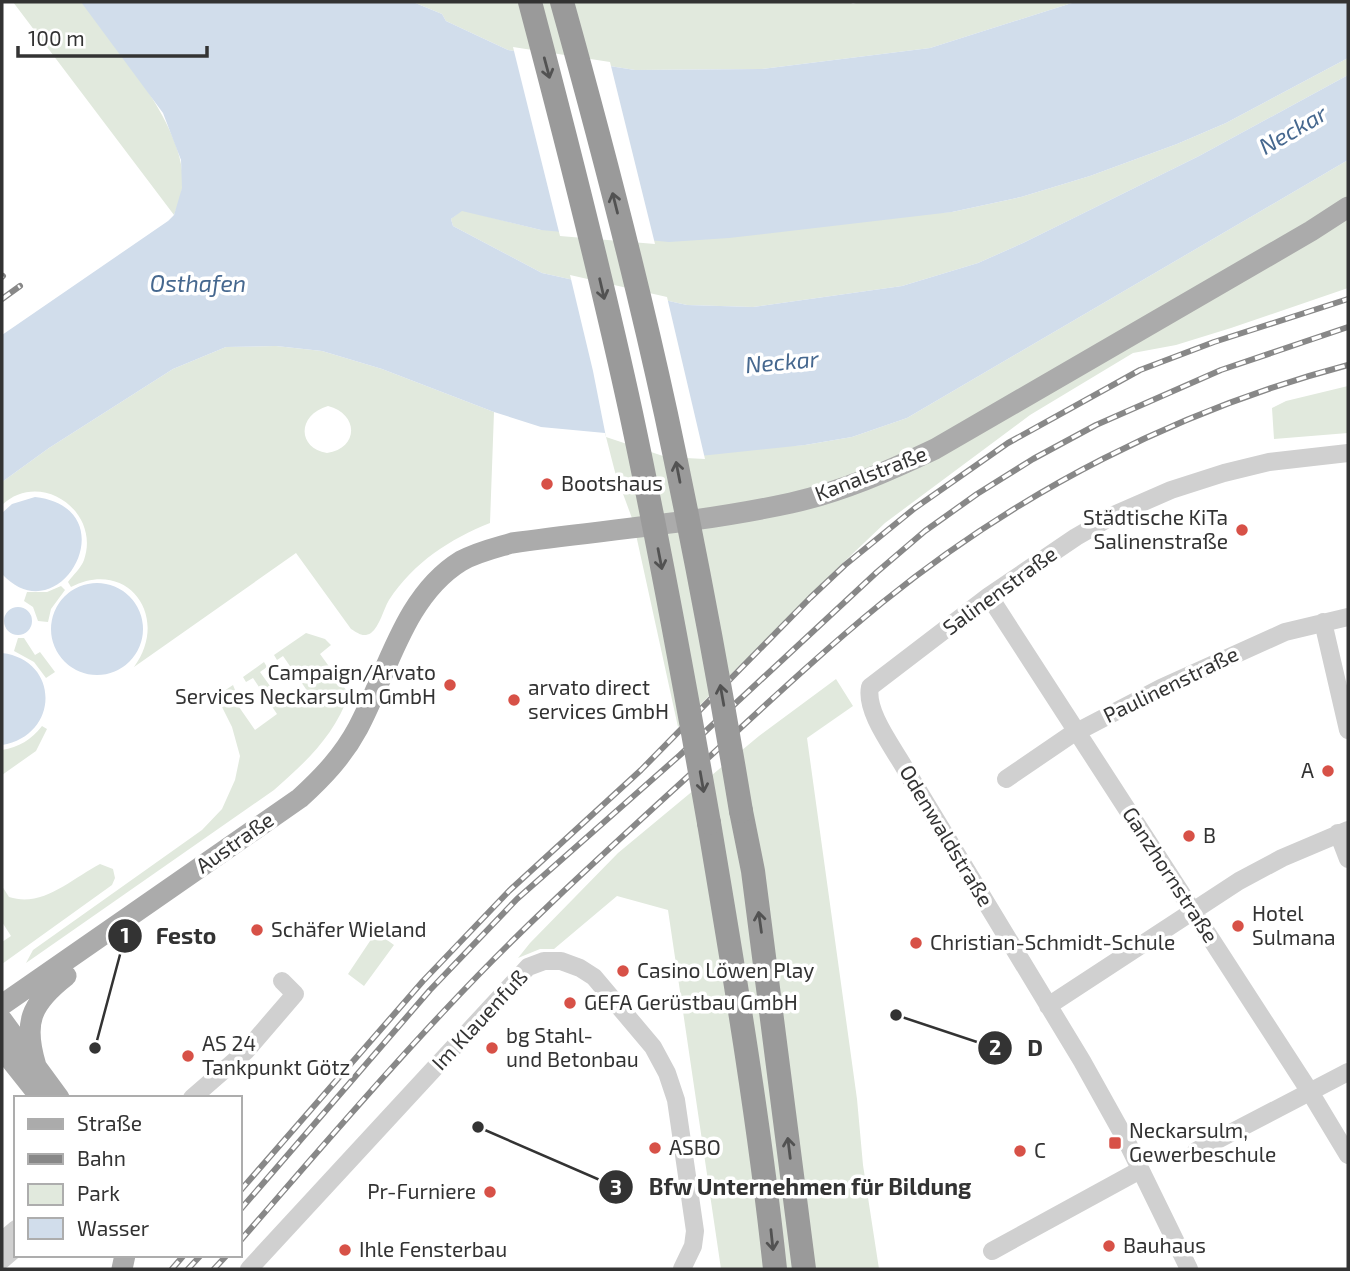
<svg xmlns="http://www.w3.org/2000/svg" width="1350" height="1271" font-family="'Exo 2',sans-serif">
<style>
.green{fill:#e1e9dd;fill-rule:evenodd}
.water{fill:#d1ddeb}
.pier{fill:#fff}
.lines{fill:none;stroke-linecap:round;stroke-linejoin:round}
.minor{stroke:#d0d0d0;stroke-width:18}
.major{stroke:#ababab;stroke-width:21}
.highway{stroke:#9a9a9a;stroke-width:24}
.rail-casing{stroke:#888;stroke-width:6}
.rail{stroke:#fff;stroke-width:3.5;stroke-dasharray:10;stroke-linecap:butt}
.highway-bridge{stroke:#9a9a9a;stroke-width:24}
.oneway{stroke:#525252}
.poi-dot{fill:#d75147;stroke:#fff;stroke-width:2.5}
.labels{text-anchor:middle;stroke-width:7;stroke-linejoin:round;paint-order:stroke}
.street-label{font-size:21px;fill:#333;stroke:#fff}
.poi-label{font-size:21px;fill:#333;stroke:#fff;text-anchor:start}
.water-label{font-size:23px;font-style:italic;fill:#46688f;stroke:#fff}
.leader{fill:none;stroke:#333;stroke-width:2.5}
.callout-dot{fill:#333;stroke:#fff;stroke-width:2.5}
.mark-label{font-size:21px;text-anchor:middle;font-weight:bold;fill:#fff}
.callout-label{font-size:23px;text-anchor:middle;font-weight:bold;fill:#333;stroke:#fff;stroke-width:7;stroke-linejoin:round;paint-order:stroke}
</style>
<rect width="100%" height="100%" fill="#fff"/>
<path class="green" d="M13 2H81L84 4C116 48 191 133 182 189 181 198 177 207 174 215Z
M413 2H849L853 4 859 2H1075L930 48 761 69 635 70 508 50 446 21 442 14Z
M1348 58V75L1199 156 1023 243 978 263 902 286 753 307 687 305 542 273 453 226 451 219 462 210 541 230 952 212 1021 197 1090 176 1177 144 1226 123Z
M1348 160V288L1231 328 1176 345 1133 353 1030 415 885 523 825 580 678 727 633 521 615 472 605 433 667 454 805 445 852 437 907 418Z
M276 346 322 351 382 369 494 412 490 523C450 539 414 562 389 600 383 610 380 626 371 633 363 638 358 633 351 629L296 553 134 667C171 616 127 558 71 587L68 582C73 575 81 568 84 560 101 511 40 469 2 505V482L49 448 173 369 226 347ZM328 406C359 414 359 448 327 453 297 448 297 415 328 406Z
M1348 386V433L1274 439 1272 408 1286 401Z
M61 586 65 590 51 609 48 622 38 621 33 607 24 601 27 592H47Z
M306 633 325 639 331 645 320 654 349 694C335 735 306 762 274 790L26 963 33 950 202 830 222 809 235 780 240 756 232 727 220 703 221 693 233 685 235 690 230 694 255 730 277 714 253 678 246 682 243 677 264 662 267 667 260 672 285 707 308 692 283 656 277 660 274 655Z
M18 638H24L35 655 40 652 55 672 46 678 34 662 14 651Z
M836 679 853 706 807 738 857 1099 863 1165 879 1269H721L668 910 617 896 554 949H540L518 958 530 943 618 853 759 736Z
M42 726 47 729 36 751 2 775V750C19 747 31 740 42 726Z
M100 864 113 869 115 878 112 885 2 964V942L11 936 2 922V886L9 897C43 908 71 879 100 864Z
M376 932 394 945 364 986 348 974Z"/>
<path class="water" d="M81 2H413L442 14 446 21 508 50 635 70 761 69 930 48 1075 2H1348V58L1226 123 1177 144 1090 176 1021 197 952 212 729 238 669 242 541 230 462 211 451 219 453 226 542 273 687 305 753 307 902 286 978 263 1023 243 1199 156 1348 75V160L907 418 852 437 805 445 700 456 667 454 605 433 541 427 494 412 382 369 322 351 276 346 226 347 173 369 49 448 2 482V335L168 221 174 215 182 188 181 160 163 113Z
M35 497C130 508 60 637 2 574V513L12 504Z
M51 629a46 46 0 1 1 92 0a46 46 0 1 1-92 0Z
M4 621a14 14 0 1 1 28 0a14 14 0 1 1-28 0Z
M2 653C60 660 60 735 2 745Z"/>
<path class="pier" d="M513 47 610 62 655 244 560 236Z
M570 275 667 297 705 459 666 457 606 437 593 371Z"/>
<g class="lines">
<path class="minor" d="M989 596 1310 1092 1348 1155
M1323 622 1348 730
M1006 779 1069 736 1161 688 1285 632 1348 617
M1338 833 1348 859
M1048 1006 1239 881 1282 858 1348 830
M192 1098 246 1051 295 994 282 981
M1196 1151 1348 1072
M2 1241 16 1229
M992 1251 1140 1170
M2 1260 16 1248
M249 1269 528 967 544 961H561L580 968 594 977 653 1047 667 1073 676 1100 695 1231 693 1246 682 1269
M1189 1269 1126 1140 1082 1061 904 767C892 746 865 711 870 687L989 596 1076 537 1116 514 1171 490 1224 473 1269 462 1348 453"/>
<path class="major" d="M2 1005 300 798C323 777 343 756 358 728 388 672 404 596 461 561 477 552 495 548 512 543 605 530 699 523 791 503 841 492 889 471 935 449L1311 231 1348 207
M2 1020 59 1098
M2 1049 41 1098
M36 1066C23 1023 30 1004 66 976
M122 1269 125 1255"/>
<path class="highway" d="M741 811 753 871 804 1269
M709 823C734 972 759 1119 775 1269"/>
<defs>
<path id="rail" d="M2 277 3 276
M2 299 20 286
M240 1191 423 981 509 891 641 770 810 598 845 565 915 508 1008 443 1140 370 1214 342 1348 299
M240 1210 430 990 517 899 680 755 877 572 925 531 977 494 1033 459 1096 425 1221 370 1348 327
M240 1241C308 1163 375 1084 446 1009 524 925 610 848 695 770 757 713 818 655 883 602 1020 491 1178 410 1348 365
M172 1269 184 1255
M188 1269 201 1255
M214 1269 227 1255"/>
</defs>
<use href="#rail" class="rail-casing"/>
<use href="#rail" class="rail"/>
<path class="highway-bridge" d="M530 2C566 138 601 275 631 413 660 549 685 686 709 823
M562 2C600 138 636 276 666 414 694 545 719 678 741 811"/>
</g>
<defs><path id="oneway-shaft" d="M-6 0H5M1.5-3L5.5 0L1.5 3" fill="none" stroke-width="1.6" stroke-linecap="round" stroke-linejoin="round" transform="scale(1.75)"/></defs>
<g class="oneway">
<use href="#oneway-shaft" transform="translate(547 68) rotate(75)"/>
<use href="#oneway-shaft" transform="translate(615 203) rotate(-104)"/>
<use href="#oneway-shaft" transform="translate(602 289) rotate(77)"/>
<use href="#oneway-shaft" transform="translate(678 472) rotate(-101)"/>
<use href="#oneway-shaft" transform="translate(660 559) rotate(79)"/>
<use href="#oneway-shaft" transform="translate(722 695) rotate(-100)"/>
<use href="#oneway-shaft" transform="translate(702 782) rotate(80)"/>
<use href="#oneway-shaft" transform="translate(760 922) rotate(-98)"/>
<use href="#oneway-shaft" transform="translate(789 1148) rotate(-97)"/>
<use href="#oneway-shaft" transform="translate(772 1240) rotate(84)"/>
</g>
<g class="poi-dot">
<circle cx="547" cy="484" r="7"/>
<circle cx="1242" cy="530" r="7"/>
<circle cx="450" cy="685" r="7"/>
<circle cx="514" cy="700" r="7"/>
<circle cx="1328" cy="771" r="7"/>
<circle cx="1189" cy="836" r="7"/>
<circle cx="1238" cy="926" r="7"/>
<circle cx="257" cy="930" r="7"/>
<circle cx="916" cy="943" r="7"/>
<circle cx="623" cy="971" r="7"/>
<circle cx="570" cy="1003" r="7"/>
<circle cx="492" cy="1048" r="7"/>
<circle cx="188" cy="1056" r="7"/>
<rect x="1108" y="1136" width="14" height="14" rx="3.5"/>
<circle cx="655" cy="1148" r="7"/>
<circle cx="1020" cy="1151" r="7"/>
<circle cx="490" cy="1192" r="7"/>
<circle cx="1109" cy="1246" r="7"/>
<circle cx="345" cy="1250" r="7"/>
</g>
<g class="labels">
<g class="street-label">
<text transform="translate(871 474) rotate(-21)" y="7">Kanalstraße</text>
<text transform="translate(1000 591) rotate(-36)" y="7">Salinenstraße</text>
<text transform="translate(1171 685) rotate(-26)" y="7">Paulinenstraße</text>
<text transform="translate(946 836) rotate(59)" y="7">Odenwaldstraße</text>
<text transform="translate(235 843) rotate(-35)" y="7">Austraße</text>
<text transform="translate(1170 875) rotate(57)" y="7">Ganzhornstraße</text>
<text transform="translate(480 1020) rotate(-47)" y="7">Im Klauenfuß</text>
</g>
<g class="poi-label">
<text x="561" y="491">Bootshaus</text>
<text x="1228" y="525" text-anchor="end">Städtische KiTa<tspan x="1228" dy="24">Salinenstraße</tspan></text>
<text x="436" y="680" text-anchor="end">Campaign/Arvato<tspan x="436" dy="24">Services Neckarsulm GmbH</tspan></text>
<text x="528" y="695">arvato direct<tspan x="528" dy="24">services GmbH</tspan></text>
<text x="1314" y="778" text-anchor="end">A</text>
<text x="1203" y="843">B</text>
<text x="1252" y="921">Hotel<tspan x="1252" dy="24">Sulmana</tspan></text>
<text x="271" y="937">Schäfer Wieland</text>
<text x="930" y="950">Christian-Schmidt-Schule</text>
<text x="637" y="978">Casino Löwen Play</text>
<text x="584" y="1010">GEFA Gerüstbau GmbH</text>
<text x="506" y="1043">bg Stahl-<tspan x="506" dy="24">und Betonbau</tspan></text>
<text x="202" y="1051">AS 24<tspan x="202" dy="24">Tankpunkt Götz</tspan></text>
<text x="1129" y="1138">Neckarsulm,<tspan x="1129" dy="24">Gewerbeschule</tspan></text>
<text x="669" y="1155">ASBO</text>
<text x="1034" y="1158">C</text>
<text x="476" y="1199" text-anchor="end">Pr-Furniere</text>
<text x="1123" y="1253">Bauhaus</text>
<text x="359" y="1257">Ihle Fensterbau</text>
</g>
<g class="water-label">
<text transform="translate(1293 130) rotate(-30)" y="8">Neckar</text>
<text x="198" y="292">Osthafen</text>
<text transform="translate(782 362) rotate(-5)" y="8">Neckar</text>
</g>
</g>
<path class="leader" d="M95 1048L125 936M896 1015L995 1048M478 1127L616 1187"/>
<g class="callout-dot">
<circle cx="95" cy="1048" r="7"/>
<circle cx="896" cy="1015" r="7"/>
<circle cx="478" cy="1127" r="7"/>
<circle cx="125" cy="936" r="18"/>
<circle cx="995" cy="1048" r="18"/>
<circle cx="616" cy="1187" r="18"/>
</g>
<g class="mark-label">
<text x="125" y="943">1</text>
<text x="995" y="1055">2</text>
<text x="616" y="1195">3</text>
</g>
<g class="callout-label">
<text x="186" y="944">Festo</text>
<text x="1035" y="1056">D</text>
<text x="810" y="1195">Bfw Unternehmen für Bildung</text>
</g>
<rect width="1350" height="1271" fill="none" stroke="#333333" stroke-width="7"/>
<rect x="14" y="1096" width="228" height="161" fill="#ffffff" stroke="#adadad" stroke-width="2"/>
<rect x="28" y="1119" width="35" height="10" fill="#ababab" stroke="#adadad" stroke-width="2"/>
<text x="77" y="1131" font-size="21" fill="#333333">Straße</text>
<rect x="28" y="1154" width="35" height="10" fill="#888888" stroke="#adadad" stroke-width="2"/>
<text x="77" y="1166" font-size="21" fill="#333333">Bahn</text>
<rect x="28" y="1184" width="35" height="21" fill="#e1e9dd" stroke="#adadad" stroke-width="2"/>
<text x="77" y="1201" font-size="21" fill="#333333">Park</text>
<rect x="28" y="1218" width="35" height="21" fill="#d1ddeb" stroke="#adadad" stroke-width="2"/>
<text x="77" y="1236" font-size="21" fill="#333333">Wasser</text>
<path d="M18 46v10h189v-10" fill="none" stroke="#333333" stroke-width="3.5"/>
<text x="28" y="46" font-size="21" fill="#333333" stroke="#ffffff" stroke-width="5" paint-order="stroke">100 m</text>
</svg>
